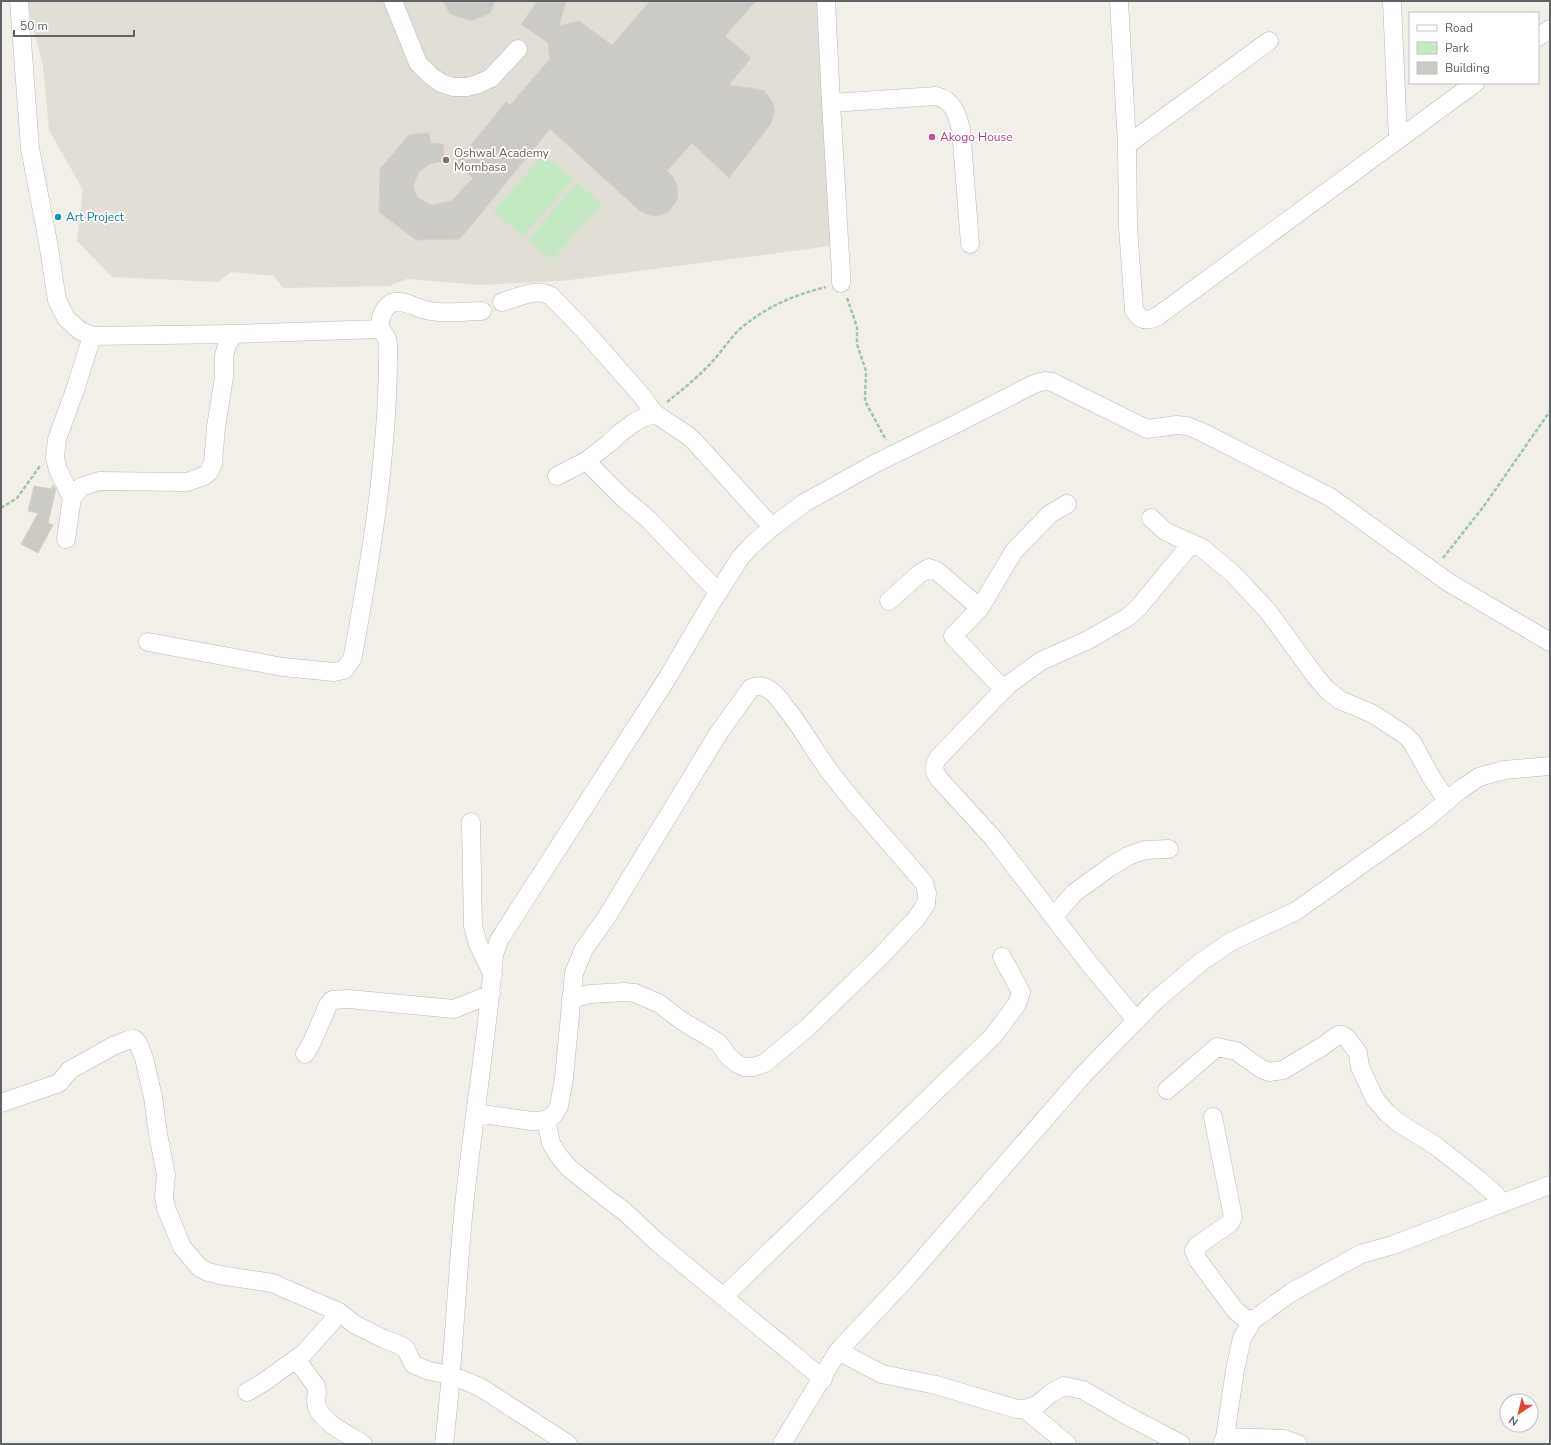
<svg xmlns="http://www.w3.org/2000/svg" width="1551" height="1445" font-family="'Nunito Sans',sans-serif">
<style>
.education{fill:#e1ded6}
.green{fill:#c5e8c5}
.building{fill:#cccac5;stroke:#d6d1c6}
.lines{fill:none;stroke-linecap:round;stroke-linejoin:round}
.minor-casing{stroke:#b5b8bc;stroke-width:19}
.path{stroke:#9cc7a9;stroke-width:2.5;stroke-dasharray:4 2;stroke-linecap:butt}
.minor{stroke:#fff;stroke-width:18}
.hotel-dot{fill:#d1479c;stroke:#fff;stroke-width:1.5}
.education-dot{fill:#8d6e63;stroke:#fff;stroke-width:1.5}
.culture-dot{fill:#0f9aa8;stroke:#fff;stroke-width:1.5}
.labels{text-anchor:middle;stroke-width:3.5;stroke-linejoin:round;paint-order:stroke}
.hotel-label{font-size:12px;fill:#b23c85;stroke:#fff;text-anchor:start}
.education-label{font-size:12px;fill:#785e54;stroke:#fff;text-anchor:start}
.culture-label{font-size:12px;fill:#0d838f;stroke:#fff;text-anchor:start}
</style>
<rect width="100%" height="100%" fill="#f1efe8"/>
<path class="education" d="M28 1H820L831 246 562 281 479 285 407 279 389 286 283 288 274 276 231 272 218 282 112 277 77 241 83 190 49 130 43 66 28 7Z"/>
<path class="green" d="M544 154 574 179 523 236 493 211Z
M577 183 602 204 552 260 528 240Z"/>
<path class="building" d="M443 1H495L490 13 472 21 450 14Z
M537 1H566L559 26 579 21 612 45 650 1H756L725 36 751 58 729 85 764 90 773 103 775 112 770 125 729 178 692 143 667 171 673 177 677 185 678 193 677 200 668 212 661 215 653 216 640 211 550 129 460 239 416 240 379 212 380 169 409 135 429 133 431 143 443 144 445 161 430 164 419 172 413 186 417 197 431 205 451 201 473 178 455 164 506 102 510 105 550 59 548 43 521 24 534 6Z
M53 485 56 489 48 523 53 525 38 553 21 544 38 513 28 511 34 486 51 489Z"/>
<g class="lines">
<defs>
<path id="minor" d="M19 1 30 148 48 242 57 300 66 318 79 330 92 336 234 334 381 329
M393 1 418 63 431 76 441 83 453 87H467L478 84 491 78 518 49
M826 1 831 103 841 273V283
M1119 1 1127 145 1128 227 1134 310C1140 320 1147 322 1158 316L1475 83
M1392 1 1398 139
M1538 37 1550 29
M831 103 936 96C953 100 957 114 961 129L970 244
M1127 145 1269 41
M502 302C518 298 536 287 551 296L583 329 642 396 654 413 687 435 695 442 772 527
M586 461 622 497 648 519 718 592
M557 476 586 461 608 444 620 433 635 422 654 413
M72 498 58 470 55 457 57 439 75 390 92 336
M1151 518 1165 531 1173 535 1202 548 1232 573 1267 610 1316 677 1327 690 1340 700 1373 714 1405 735 1412 742 1431 777 1447 801
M66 539 72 498 81 487 99 481 187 482 204 476 209 472 213 463 216 427 224 377V356L227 345 234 334
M889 601 919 574 929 568 937 571 980 608
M148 642 283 667 334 672 344 670 352 659 353 655C371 558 387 459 388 360 388 354 389 345 387 339 385 335 382 332 381 328 378 321 383 309 390 304 399 298 413 306 422 309 441 315 462 311 482 311
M1004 690 953 636 980 608 1014 551 1050 514 1067 504
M471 822 473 926 478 944 493 975
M1054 916 1074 893 1110 867 1128 856 1145 850 1169 849
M1136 1020 1088 962 993 838 940 780C934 772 932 767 938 758L1008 685 1041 661 1088 640 1128 617 1138 608 1192 543
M305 1054 312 1042 328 1005 332 1000 349 999 454 1009 491 994
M1167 1090 1217 1047 1236 1051 1260 1068 1269 1072 1283 1070 1323 1046 1334 1038 1339 1035H1342L1347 1038 1358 1053 1360 1067 1375 1099 1387 1113 1399 1123 1436 1146 1478 1179 1495 1194 1502 1203
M1 1103 59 1083 70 1070 113 1046 128 1040 134 1039 138 1043 144 1058 153 1097 158 1134 166 1175 164 1197 166 1208 182 1247 200 1268 208 1272 220 1275 272 1283 339 1312 354 1324 384 1339 402 1346 406 1349 413 1364 417 1366 429 1371 451 1375 480 1387 568 1444
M476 1113 532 1121 546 1120 554 1115 559 1106 564 1078 574 973 584 949 606 918 718 734 751 688C758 685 765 686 771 691 777 695 781 701 785 707 802 727 814 751 830 772 859 810 893 846 924 883L927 893 926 904 916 919 878 959 807 1028 765 1063 753 1067H744L736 1063 727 1055 719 1043 682 1021 660 1004 635 993 624 992 590 994 571 999
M1213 1117 1233 1217 1230 1223 1197 1246 1194 1251 1198 1260 1235 1310 1243 1317 1253 1320
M546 1120 551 1143 558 1155 569 1168 605 1197 624 1211 657 1242 823 1379
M723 1297 993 1036 1017 1004 1021 992 1002 957
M838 1351 882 1374 936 1385 1017 1409H1025L1037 1405 1051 1393 1064 1386 1083 1390 1124 1414 1181 1444
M296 1359 316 1386C319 1393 314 1400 317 1407 323 1423 349 1435 363 1444
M247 1392 264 1382 304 1353 331 1323 339 1312
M1025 1409 1067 1444
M1225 1437 1284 1439 1298 1444
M444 1444C454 1362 456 1280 465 1197 474 1116 487 1036 494 955L499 940 668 677 709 607 740 558 750 547 772 527 804 503 876 463 950 427 1034 384 1044 381 1052 382 1147 429 1177 425 1187 426 1202 432 1330 497 1448 582 1550 642
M782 1444 838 1351 904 1281 1083 1075 1156 1000 1201 962 1232 941 1296 911 1423 821 1461 789 1479 777 1504 770 1550 766
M1222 1444 1225 1437 1235 1370 1242 1338 1253 1320 1292 1292 1361 1254 1393 1245 1550 1185"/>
</defs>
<use href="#minor" class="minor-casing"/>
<path class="path" d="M847 298 857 327V344L866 371 865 401 886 440
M667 402C682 390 697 378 710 364 721 353 729 339 740 329 765 307 794 295 826 287
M1 508 17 498 40 466
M1443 558 1484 506 1550 411"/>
<use href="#minor" class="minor"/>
</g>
<circle class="hotel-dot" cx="932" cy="137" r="4"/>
<circle class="education-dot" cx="446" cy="160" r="4"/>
<circle class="culture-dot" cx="58" cy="217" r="4"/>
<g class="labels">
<g class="hotel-label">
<text x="940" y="141">Akogo House</text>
</g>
<g class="education-label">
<text x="454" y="157">Oshwal Academy<tspan x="454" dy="14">Mombasa</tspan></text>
</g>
<g class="culture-label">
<text x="66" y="221">Art Project</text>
</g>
</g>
<rect width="1551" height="1445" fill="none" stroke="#5f6368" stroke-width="4"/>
<rect x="1409" y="12" width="130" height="72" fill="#ffffff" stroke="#bfc1c3"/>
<rect x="1417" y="25" width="20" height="6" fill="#ffffff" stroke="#bfc1c3"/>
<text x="1445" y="32" font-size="12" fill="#5f6368">Road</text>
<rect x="1417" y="42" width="20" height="12" fill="#c5e8c5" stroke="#bfc1c3"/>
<text x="1445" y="52" font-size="12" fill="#5f6368">Park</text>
<rect x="1417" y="62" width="20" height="12" fill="#cccac5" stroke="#bfc1c3"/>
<text x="1445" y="72" font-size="12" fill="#5f6368">Building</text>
<g transform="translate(1519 1413) rotate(215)"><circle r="19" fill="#ffffff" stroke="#bfc1c3"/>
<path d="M0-3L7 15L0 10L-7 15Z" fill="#ea4335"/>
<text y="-6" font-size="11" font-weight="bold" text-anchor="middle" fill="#5f6368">N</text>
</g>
<path d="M14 30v6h120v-6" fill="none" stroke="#5f6368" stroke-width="2"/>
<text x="20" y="30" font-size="12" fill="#5f6368" stroke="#ffffff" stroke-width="3" paint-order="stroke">50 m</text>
</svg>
